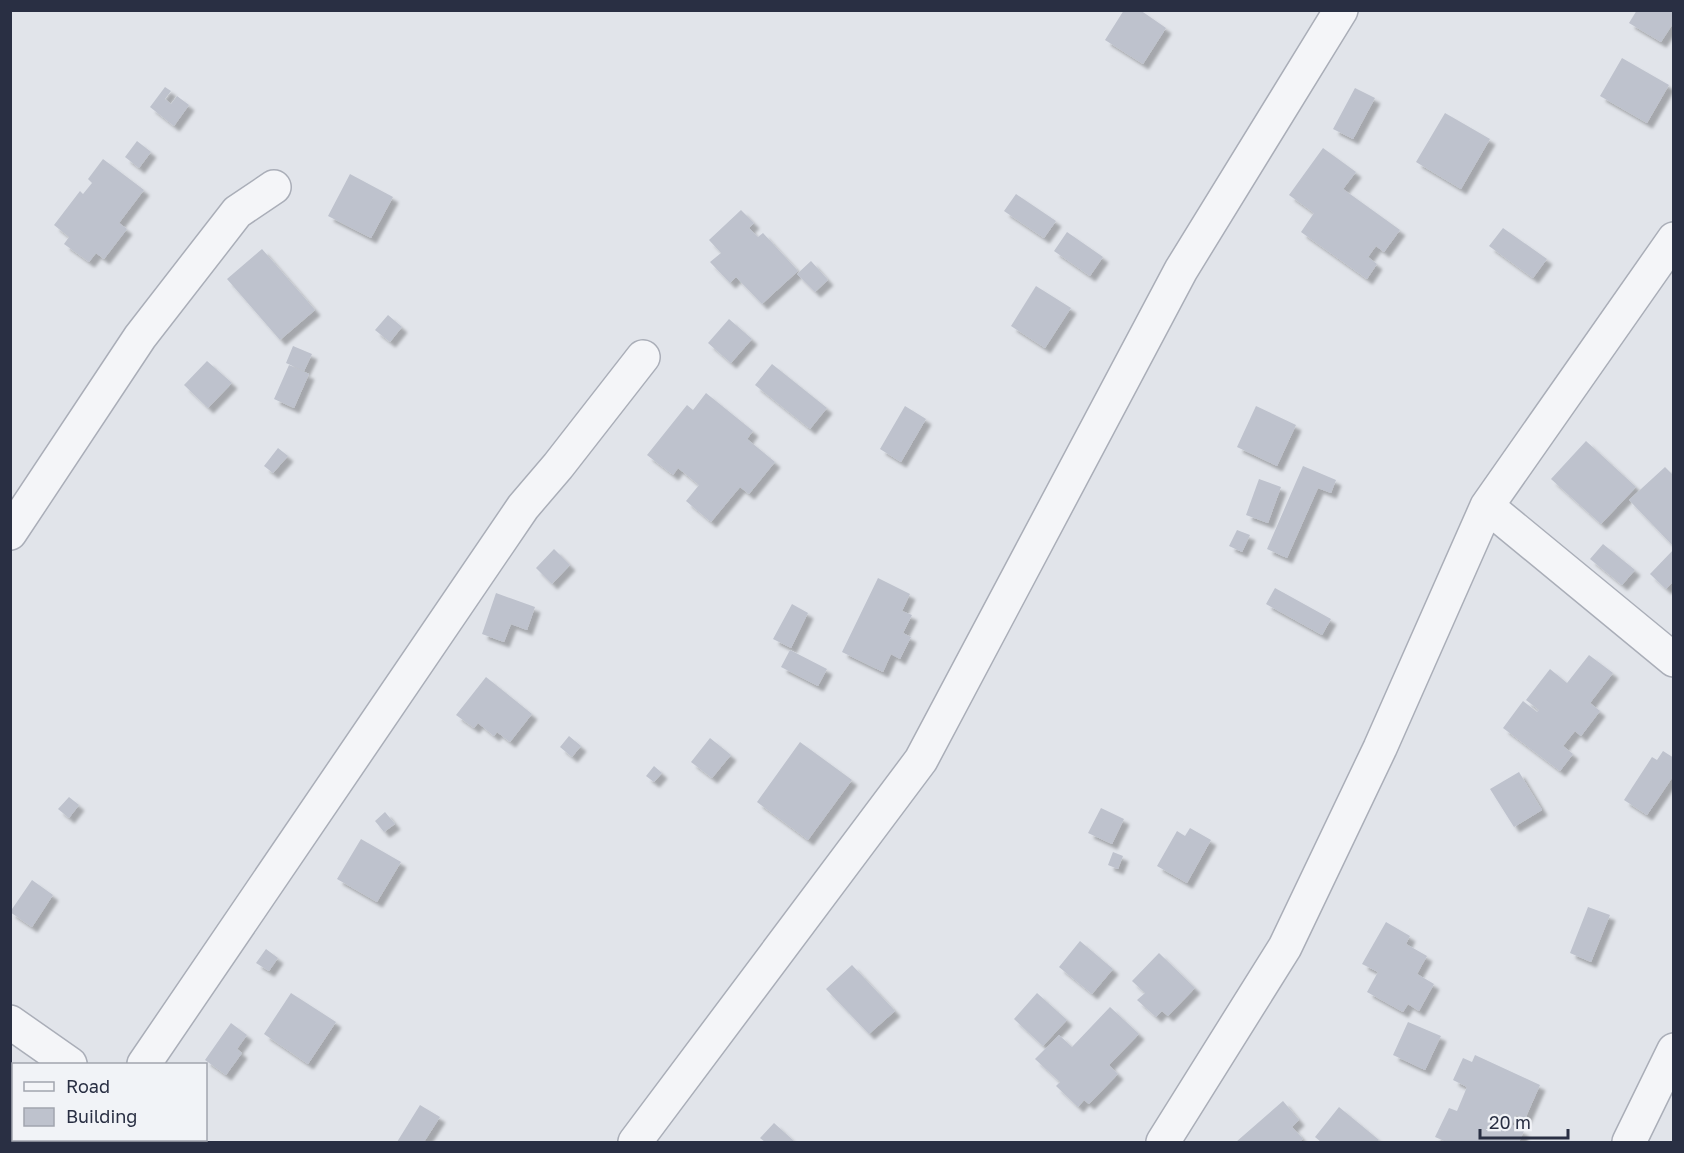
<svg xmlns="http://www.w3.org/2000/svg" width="1684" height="1153" font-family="'Golos Text',sans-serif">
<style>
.building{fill:#bec2cd;filter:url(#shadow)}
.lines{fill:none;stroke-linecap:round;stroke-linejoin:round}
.minor-casing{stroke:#aaaeb8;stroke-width:36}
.minor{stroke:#f4f5f8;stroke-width:33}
</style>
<defs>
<filter id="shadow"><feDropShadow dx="5.5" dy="5.5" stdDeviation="1.5" flood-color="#0004"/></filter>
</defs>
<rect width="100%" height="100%" fill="#e1e4ea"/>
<path class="building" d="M1124 10H1140L1166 28 1143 64 1105 40Z
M1637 10H1674V22L1661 42 1629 23Z
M1622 58 1669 85 1647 123 1600 96Z
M165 87 171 91 165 99 171 104 177 96 189 105 174 126 150 107Z
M1355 88 1375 98 1353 139 1333 129Z
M1445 113 1490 139 1461 189 1416 162Z
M137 141 151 152 139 168 125 157Z
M1323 148 1356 172 1343 189 1400 230 1384 252 1376 246 1368 257 1377 264 1367 279 1301 232 1314 213 1289 195Z
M103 159 144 190 119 223 127 229 104 259 96 253 89 262 64 244 69 237 54 225 80 191 83 194 92 183 88 179Z
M350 174 393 197 371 238 328 216Z
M1016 194 1056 221 1044 238 1004 211Z
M741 210 754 223 749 228 758 237 763 233 798 271 762 304 736 277 730 283 710 262 721 253 709 240Z
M1503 228 1547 259 1533 278 1489 246Z
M1067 232 1103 257 1090 276 1054 251Z
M262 249 315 310 280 340 227 279Z
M811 261 828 280 815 292 797 274Z
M1036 286 1071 308 1045 348 1011 326Z
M388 315 402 327 390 342 375 330Z
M729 319 752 339 731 363 708 343Z
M293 346 312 354 304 371 286 363Z
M207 361 232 383 208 408 184 385Z
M772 364 827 408 810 429 755 385Z
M289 365 309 374 294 408 274 399Z
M706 393 753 431 747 439 775 462 749 494 740 487 711 522 686 501 699 485 678 468 673 475 647 455 687 405 693 410Z
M905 406 926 419 901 462 880 449Z
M1256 406 1296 425 1277 466 1237 447Z
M1586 441 1636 487 1601 524 1551 479Z
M278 448 288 456 273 473 264 466Z
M1303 466 1336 480 1331 493 1318 488 1287 558 1267 549Z
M1665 467 1672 474 1674 473V547L1629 500Z
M1259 479 1281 487 1268 523 1246 515Z
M1237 530 1250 535 1242 552 1229 546Z
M1603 544 1635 570 1622 585 1590 559Z
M554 549 570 565 552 584 536 568Z
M1674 549V581L1666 589 1650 574Z
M878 578 910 594 902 611 912 615 903 633 911 637 900 659 891 654 883 672 842 652Z
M1275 588 1331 619 1322 635 1266 604Z
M496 593 535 607 527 630 511 624 504 642 482 634Z
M792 604 808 613 791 648 773 639Z
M790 650 827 669 818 686 781 667Z
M1589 655 1613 673 1590 703 1600 711 1581 736 1575 731 1563 746 1573 754 1560 771 1503 728 1523 701 1537 712 1539 710 1526 700 1550 669 1567 683Z
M486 677 532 714 510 742 497 732 494 736 478 723 474 728 456 715Z
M569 736 581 746 572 757 560 747Z
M710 738 731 755 712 778 691 762Z
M800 742 852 780 808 840 757 802Z
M1663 751 1674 758V766L1671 770 1674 772V775L1647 815 1624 800 1652 757 1657 760Z
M654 766 662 773 654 782 646 776Z
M1519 772 1542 810 1514 827 1490 789Z
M69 797 79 805 69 818 58 809Z
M1101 808 1124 819 1112 844 1088 833Z
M385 812 395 824 384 832 375 821Z
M1190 828 1211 840 1187 883 1157 866 1177 831 1185 836Z
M361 839 401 862 377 902 337 879Z
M1113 852 1123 856 1118 869 1108 865Z
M32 880 53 895 32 927 10 912Z
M1588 907 1610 915 1591 962 1570 953Z
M1386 922 1410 936 1406 944 1427 956 1417 974 1434 984 1419 1011 1408 1004 1403 1012 1367 992 1378 972 1362 964Z
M1080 941 1113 969 1092 994 1059 967Z
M266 949 278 958 269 971 256 963Z
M1159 953 1195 988 1168 1016 1162 1011 1156 1017 1137 1000 1145 993 1132 981Z
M852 965 895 1011 869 1034 826 989Z
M291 993 336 1022 308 1064 264 1034Z
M1037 993 1067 1020 1043 1046 1014 1019Z
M1110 1007 1139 1034 1109 1065 1118 1074 1089 1104 1084 1100 1078 1107 1056 1086 1060 1082 1035 1059 1059 1035 1072 1047Z
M1408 1022 1441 1036 1425 1070 1393 1055Z
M231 1023 247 1035 237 1049 242 1053 226 1075 205 1060Z
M1475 1055 1540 1085 1525 1119 1516 1115 1512 1125 1524 1131 1519 1142H1447L1435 1137 1449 1108 1457 1111 1467 1087 1453 1080 1463 1058 1472 1062Z
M1283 1101 1299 1120 1292 1127 1303 1139 1299 1142H1236Z
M420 1105 440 1117 424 1142H397Z
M1339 1107 1379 1140 1377 1142H1321L1315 1137Z
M774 1123 795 1142H765L760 1138Z"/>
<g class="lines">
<defs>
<path id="minor" d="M1487 506 1674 660
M10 533 140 337 237 212 274 187
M10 1022 70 1064
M144 1064 523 507 558 466 643 357
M183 1140 188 1142
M90 1142 93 1140
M635 1142 921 760 1181 270 1341 10
M1163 1142 1285 947 1380 748 1487 506 1674 239
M1629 1142 1674 1050"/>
</defs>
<use href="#minor" class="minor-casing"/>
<use href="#minor" class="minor"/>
</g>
<rect width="1684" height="1153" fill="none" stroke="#292f43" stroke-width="24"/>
<rect x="12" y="1063" width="195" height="78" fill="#f1f3f7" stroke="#a1a5af" stroke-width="1.5"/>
<rect x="24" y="1082" width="30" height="9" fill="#f4f5f8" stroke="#a1a5af" stroke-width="1.5"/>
<text x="66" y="1093" font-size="18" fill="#292f43">Road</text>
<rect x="24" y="1108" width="30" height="18" fill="#bec2cd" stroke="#a1a5af" stroke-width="1.5"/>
<text x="66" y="1123" font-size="18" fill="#292f43">Building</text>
<path d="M1480 1129v9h88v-9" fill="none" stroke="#292f43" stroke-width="3"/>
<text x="1489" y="1129" font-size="18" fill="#292f43" stroke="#f1f3f7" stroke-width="4.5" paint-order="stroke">20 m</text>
</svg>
